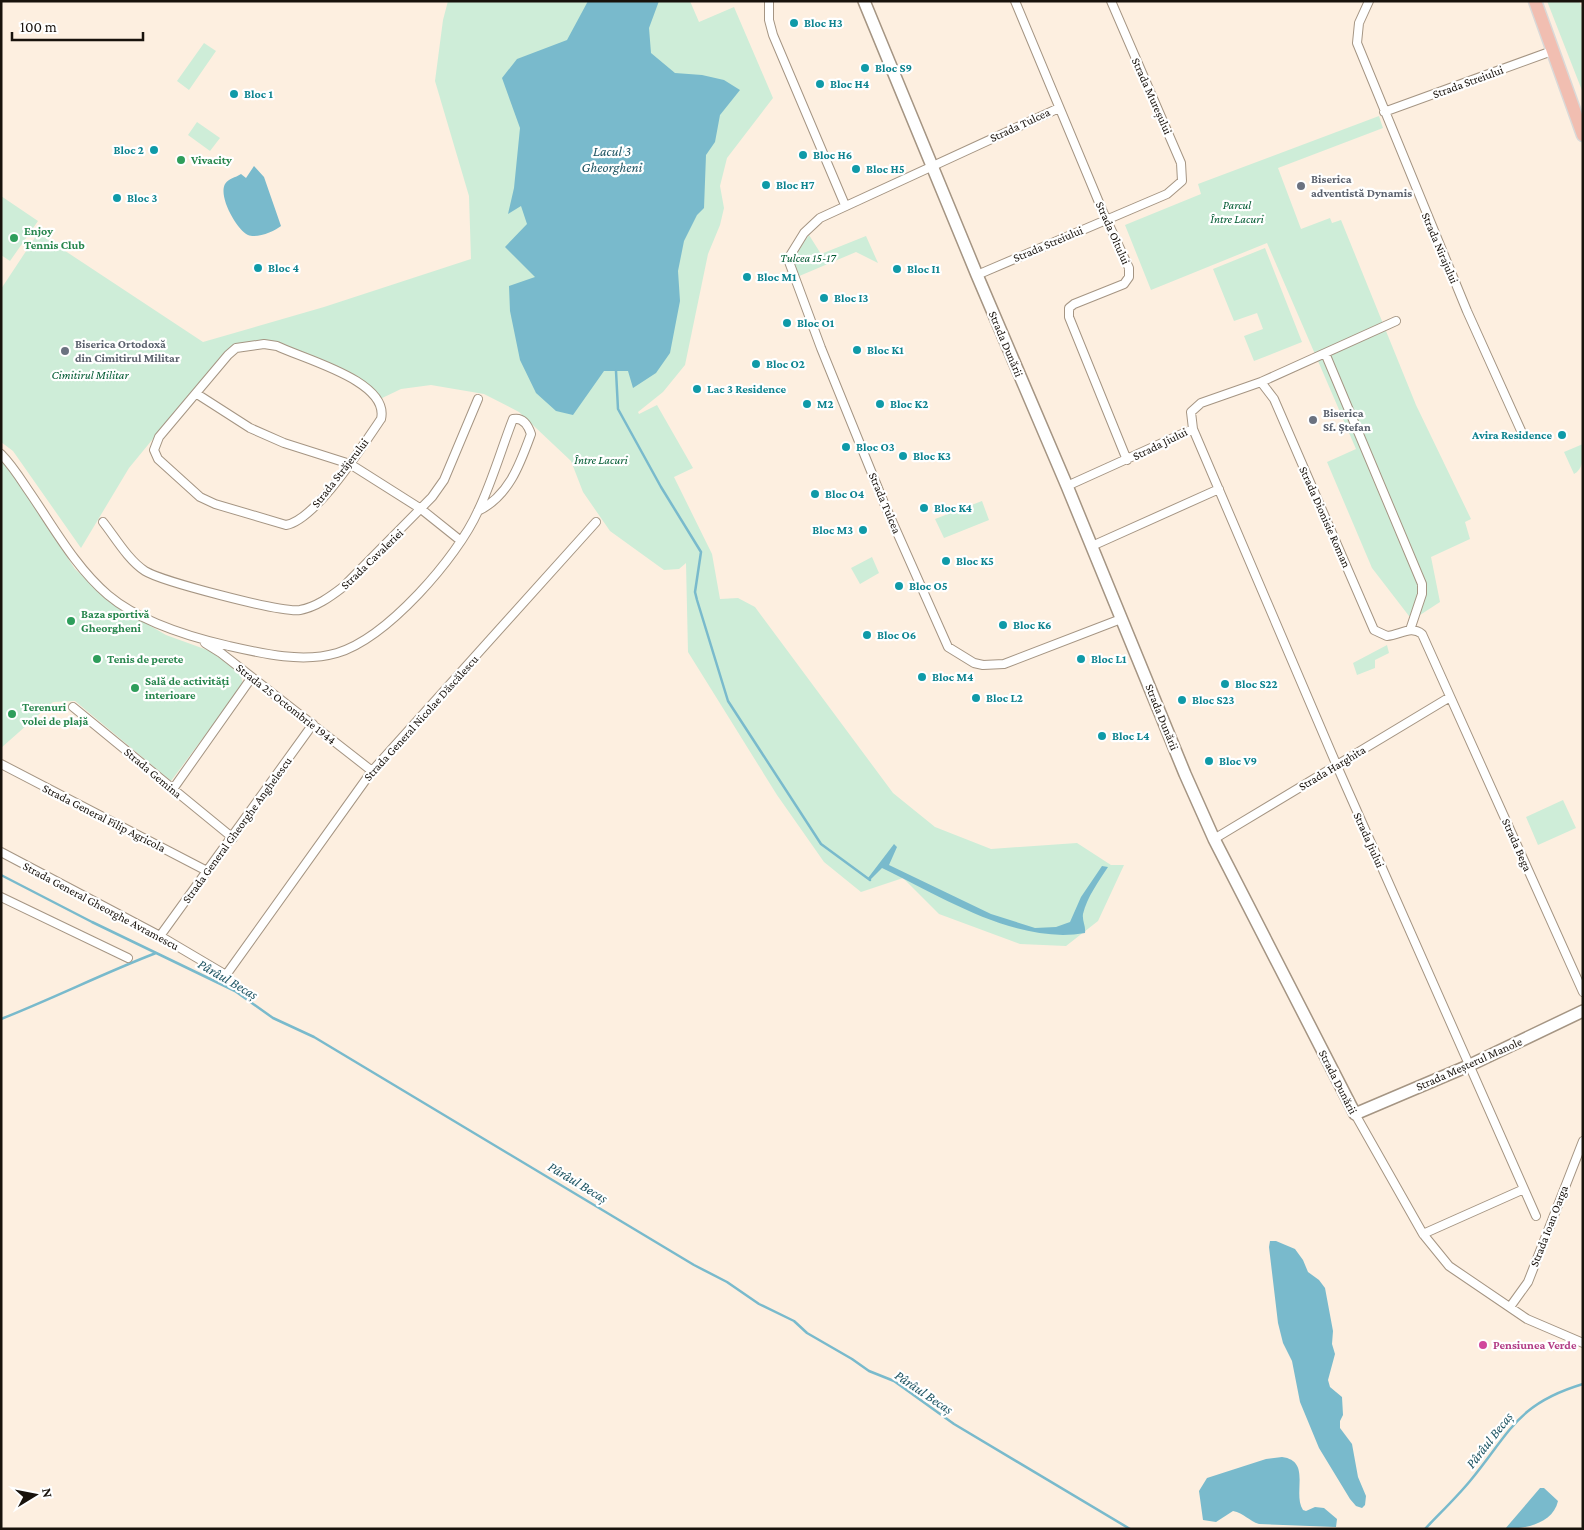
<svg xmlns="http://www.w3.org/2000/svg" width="1584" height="1530" font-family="'Crimson Pro',serif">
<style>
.green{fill:#ceedd8}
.water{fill:#79bacc}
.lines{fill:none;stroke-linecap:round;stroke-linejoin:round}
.stream{stroke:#79bacc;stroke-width:2.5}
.street-casing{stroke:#a59583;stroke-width:10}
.secondary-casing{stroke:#a59583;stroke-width:14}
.primary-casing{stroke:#dad9d8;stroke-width:15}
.street{stroke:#fff;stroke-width:8}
.secondary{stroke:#fff;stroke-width:11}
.primary{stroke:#f1beb1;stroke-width:12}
.culture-dot{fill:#0f9aa8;stroke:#fff;stroke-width:2}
.leisure-dot{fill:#2e9e5b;stroke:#fff;stroke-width:2}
.worship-dot{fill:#6b7280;stroke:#fff;stroke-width:2}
.hotel-dot{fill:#d1479c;stroke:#fff;stroke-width:2}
.labels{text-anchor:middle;stroke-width:4.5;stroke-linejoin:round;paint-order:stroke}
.culture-label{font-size:12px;font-weight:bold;fill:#0d838f;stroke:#fff;text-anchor:start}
.street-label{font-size:12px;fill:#18120c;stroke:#fff}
.leisure-label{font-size:12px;font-weight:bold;fill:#27864d;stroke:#fff;text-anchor:start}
.worship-label{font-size:12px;font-weight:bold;fill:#5b616d;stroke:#fff;text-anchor:start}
.park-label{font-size:12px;font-style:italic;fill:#005a32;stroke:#fff}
.hotel-label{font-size:12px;font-weight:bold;fill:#b23c85;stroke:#fff;text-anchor:start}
.water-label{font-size:14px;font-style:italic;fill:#205664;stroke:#fff}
</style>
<rect width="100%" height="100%" fill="#fdefe0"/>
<path class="green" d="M448 1H690L699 22 734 7 773 98 727 158 720 186 724 208 720 225 708 254 685 365 663 392 638 412 639 414 657 405 693 468 674 477 712 554 720 599 738 598 755 607 893 793 935 827 991 849 1077 843 1111 865H1124L1098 921 1066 946 1020 944 939 914 903 878 861 892 824 862 777 795 688 652 686 563 679 569 664 570 610 531 583 492 571 461 519 412 484 394 431 385 401 389 378 400 360 382 277 346 236 348 225 359 221 356 129 468 81 548 13 451 1 442V289L38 233 203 342 324 307 471 259 469 196 435 81 443 20Z
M1547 1H1579L1583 10V93Z
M204 43 216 51 189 90 177 81Z
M1379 116 1383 128 1278 168 1301 229 1330 218 1332 223 1341 220 1416 405 1471 519 1465 522 1470 539 1431 557 1440 602 1420 615 1409 616 1372 568 1327 462 1356 449 1267 243 1151 290 1125 225 1201 194 1198 184Z
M197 122 220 138 210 151 188 135Z
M1 196 38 221 10 261 1 255Z
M809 235 821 254 866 236 878 263 856 252 797 277C789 256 797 252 809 235Z
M1265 248 1302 342 1254 361 1244 336 1263 329 1257 313 1234 321 1213 269Z
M1583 444C1583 456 1584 469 1574 474L1564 452Z
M1 461 6 464 75 569 116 606 166 635 210 651 240 673 243 684 171 781 75 701 53 702 1 748Z
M982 501 989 520 944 538 935 519Z
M872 557 879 573 860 584 851 568Z
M1387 645 1389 653 1375 660V668L1357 675 1353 663Z
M1563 800 1576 828 1538 845 1526 817Z"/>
<path class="water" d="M588 1H659L649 28 651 53 675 73 702 75 724 80 740 90 720 115 715 142 706 155 704 208 697 215 684 241 678 271 680 301 670 353 656 373 633 388 628 371H604L573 415 556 411 536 393 520 360 510 311 509 286 535 277 505 247 527 224 521 206 508 214 514 188 520 128 502 78 517 59 567 40Z
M254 166 264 177 281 226C275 231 257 239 248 235 237 230 218 197 225 184 229 178 235 178 241 174L246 178Z
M894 844 897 847 889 865 991 914 1035 928 1056 927 1070 922 1081 897 1102 866 1108 867C1099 881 1087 897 1083 914 1082 921 1086 926 1085 933 1017 945 942 897 882 868L870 880 868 878Z
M1270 1241H1276L1295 1249 1303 1260 1308 1272 1319 1280 1325 1288 1333 1331 1332 1344 1335 1354 1328 1380 1330 1387 1342 1397 1343 1415 1340 1421V1428L1352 1444 1358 1477 1366 1496 1365 1505 1362 1508 1356 1506 1350 1499 1319 1448 1300 1402 1292 1361 1283 1343 1278 1323 1269 1247Z
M1282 1457C1312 1461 1292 1493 1303 1510L1306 1511 1315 1507 1324 1508 1337 1519 1336 1527 1259 1524C1249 1521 1244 1513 1233 1511L1216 1522 1203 1520 1199 1491 1207 1478 1266 1459Z
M1540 1488H1544L1558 1501C1553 1524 1524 1529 1505 1529Z"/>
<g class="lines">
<path class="stream" d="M616 371 618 409 661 487 701 552 695 592 697 600 728 701 821 844 870 880
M1 875 92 922 235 991 273 1018 314 1037 694 1265 727 1282 759 1304 794 1321 807 1333 852 1359 869 1371 894 1381 954 1424 1130 1529
M1 1019C54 998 104 973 156 953
M1425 1529C1440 1513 1456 1498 1470 1481 1510 1433 1516 1404 1583 1384"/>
<defs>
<path id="street" d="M769 1V20L773 35 845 205
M1015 1 1103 212 1129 268V277L1124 284 1074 304 1069 308V317L1127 460
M1369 1 1359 23 1357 43 1467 311 1523 435
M1059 108 820 218 804 233 788 259 821 348 884 503 948 647 974 663 983 665 1004 664 1121 619
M1384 112 1552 51
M977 275 1167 194 1182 181 1181 163 1111 1
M1396 321 1261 382 1201 403 1191 412 1193 429 1337 766 1536 1216
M264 344 277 346C303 359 390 381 381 419 363 445 316 520 286 525L215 504 200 497 158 459 154 450 159 437 228 355 236 348Z
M1325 353 1422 584V594L1410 630
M1261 382 1274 399 1374 630 1387 636C1400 635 1411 625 1422 634L1583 992
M197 394 250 428 284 443 350 464 421 509 461 541
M1 454C12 465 20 478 28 490 53 526 75 567 108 595 140 622 190 637 229 646 264 654 303 663 337 653 387 638 457 558 478 511 492 482 501 450 513 419 523 417 528 425 531 434 520 464 509 496 478 511
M1067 486 1193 429
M103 522C115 537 128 560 145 571 161 581 281 613 300 610 316 607 330 597 343 587L432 497 444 480 478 399
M1092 546 1219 489
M205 643 221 653 372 771
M73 707 233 838
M1 764 207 871
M173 789 252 677
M1214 839 1450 697
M1 852 160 936 226 975 372 771 596 522
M1 897 128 958
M160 936 313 724
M1355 1114 1423 1234 1449 1266 1527 1319 1583 1343
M1423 1234 1524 1189
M1510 1307 1528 1282 1583 1141"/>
<path id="secondary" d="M864 1 977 275 1067 486 1185 774 1214 839 1355 1114 1468 1066 1583 1011"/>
<path id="primary" d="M1535 1 1583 135"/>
</defs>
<use href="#street" class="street-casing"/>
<use href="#secondary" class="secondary-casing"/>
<use href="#primary" class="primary-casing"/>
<use href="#street" class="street"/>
<use href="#secondary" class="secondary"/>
<use href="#primary" class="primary"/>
</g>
<g class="culture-dot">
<circle cx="794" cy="23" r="5"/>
<circle cx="865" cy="68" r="5"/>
<circle cx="820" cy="84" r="5"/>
<circle cx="234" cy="94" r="5"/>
<circle cx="154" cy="150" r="5"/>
<circle cx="803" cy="155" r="5"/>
<circle cx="856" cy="169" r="5"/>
<circle cx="766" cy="185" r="5"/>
<circle cx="117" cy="198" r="5"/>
<circle cx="258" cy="268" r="5"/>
<circle cx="897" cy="269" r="5"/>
<circle cx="747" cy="277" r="5"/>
<circle cx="824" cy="298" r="5"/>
<circle cx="787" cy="323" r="5"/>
<circle cx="857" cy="350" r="5"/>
<circle cx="756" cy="364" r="5"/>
<circle cx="697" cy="389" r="5"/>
<circle cx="807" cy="404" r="5"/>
<circle cx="880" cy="404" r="5"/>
<circle cx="1562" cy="435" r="5"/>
<circle cx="846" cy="447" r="5"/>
<circle cx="903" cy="456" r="5"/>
<circle cx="815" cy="494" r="5"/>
<circle cx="924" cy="508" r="5"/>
<circle cx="863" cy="530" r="5"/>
<circle cx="946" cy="561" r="5"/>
<circle cx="899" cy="586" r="5"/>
<circle cx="1003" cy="625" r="5"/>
<circle cx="867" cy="635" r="5"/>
<circle cx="1081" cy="659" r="5"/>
<circle cx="922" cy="677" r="5"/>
<circle cx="1225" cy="684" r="5"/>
<circle cx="976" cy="698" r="5"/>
<circle cx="1182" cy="700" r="5"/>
<circle cx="1102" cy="736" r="5"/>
<circle cx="1209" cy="761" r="5"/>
</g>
<g class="leisure-dot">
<circle cx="181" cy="160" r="5"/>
<circle cx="14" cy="238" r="5"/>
<circle cx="71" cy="621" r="5"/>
<circle cx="97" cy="659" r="5"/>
<circle cx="135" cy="688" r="5"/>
<circle cx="12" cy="714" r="5"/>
</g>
<g class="worship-dot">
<circle cx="1301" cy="186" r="5"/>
<circle cx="65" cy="351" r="5"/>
<circle cx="1313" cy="420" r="5"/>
</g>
<circle class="hotel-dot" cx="1483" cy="1345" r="5"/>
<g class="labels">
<g class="culture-label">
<text x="804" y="27">Bloc H3</text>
<text x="875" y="72">Bloc S9</text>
<text x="830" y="88">Bloc H4</text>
<text x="244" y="98">Bloc 1</text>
<text x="144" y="154" text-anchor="end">Bloc 2</text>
<text x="813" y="159">Bloc H6</text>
<text x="866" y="173">Bloc H5</text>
<text x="776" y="189">Bloc H7</text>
<text x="127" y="202">Bloc 3</text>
<text x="268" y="272">Bloc 4</text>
<text x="907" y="273">Bloc I1</text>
<text x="757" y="281">Bloc M1</text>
<text x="834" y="302">Bloc I3</text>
<text x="797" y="327">Bloc O1</text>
<text x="867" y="354">Bloc K1</text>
<text x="766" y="368">Bloc O2</text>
<text x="707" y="393">Lac 3 Residence</text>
<text x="817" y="408">M2</text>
<text x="890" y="408">Bloc K2</text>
<text x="1552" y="439" text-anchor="end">Avira Residence</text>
<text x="856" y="451">Bloc O3</text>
<text x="913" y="460">Bloc K3</text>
<text x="825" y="498">Bloc O4</text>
<text x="934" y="512">Bloc K4</text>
<text x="853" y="534" text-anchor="end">Bloc M3</text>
<text x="956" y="565">Bloc K5</text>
<text x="909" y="590">Bloc O5</text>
<text x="1013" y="629">Bloc K6</text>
<text x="877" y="639">Bloc O6</text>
<text x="1091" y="663">Bloc L1</text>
<text x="932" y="681">Bloc M4</text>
<text x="1235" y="688">Bloc S22</text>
<text x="986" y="702">Bloc L2</text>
<text x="1192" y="704">Bloc S23</text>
<text x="1112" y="740">Bloc L4</text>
<text x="1219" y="765">Bloc V9</text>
</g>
<g class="street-label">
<text transform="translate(1468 82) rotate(-20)" y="4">Strada Streiului</text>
<text transform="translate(1152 96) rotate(66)" y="4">Strada Mureșului</text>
<text transform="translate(1020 125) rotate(-25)" y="4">Strada Tulcea</text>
<text transform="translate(1113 233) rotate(66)" y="4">Strada Oltului</text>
<text transform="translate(1048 244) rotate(-23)" y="4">Strada Streiului</text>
<text transform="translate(1440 248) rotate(67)" y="4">Strada Nirajului</text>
<text transform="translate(1006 344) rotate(67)" y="4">Strada Dunării</text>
<text transform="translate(1160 444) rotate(-26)" y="4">Strada Jiului</text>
<text transform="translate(340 473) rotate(-52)" y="4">Strada Străjerului</text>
<text transform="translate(885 503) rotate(67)" y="4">Strada Tulcea</text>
<text transform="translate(1325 517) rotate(66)" y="4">Strada Dionisie Roman</text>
<text transform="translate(372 559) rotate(-44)" y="4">Strada Cavaleriei</text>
<text transform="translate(286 704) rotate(38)" y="4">Strada 25 Octombrie 1944</text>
<text transform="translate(1162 717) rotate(68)" y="4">Strada Dunării</text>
<text transform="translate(421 718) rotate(-48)" y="4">Strada General Nicolae Dăscălescu</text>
<text transform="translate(1332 768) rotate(-31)" y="4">Strada Harghita</text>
<text transform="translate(153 773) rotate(40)" y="4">Strada Gemina</text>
<text transform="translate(104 818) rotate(27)" y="4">Strada General Filip Agricola</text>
<text transform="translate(237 830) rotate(-54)" y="4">Strada General Gheorghe Anghelescu</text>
<text transform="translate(1369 840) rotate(66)" y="4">Strada Jiului</text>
<text transform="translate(1517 845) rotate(66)" y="4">Strada Bega</text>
<text transform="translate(101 906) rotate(28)" y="4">Strada General Gheorghe Avramescu</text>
<text transform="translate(1469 1064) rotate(-24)" y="4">Strada Meșterul Manole</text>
<text transform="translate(1338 1082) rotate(63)" y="4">Strada Dunării</text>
<text transform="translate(1549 1226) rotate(-69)" y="4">Strada Ioan Oarga</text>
</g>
<g class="leisure-label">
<text x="191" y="164">Vivacity</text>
<text x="24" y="235">Enjoy<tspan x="24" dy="14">Tennis Club</tspan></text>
<text x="81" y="618">Baza sportivă<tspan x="81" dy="14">Gheorgheni</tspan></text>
<text x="107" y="663">Tenis de perete</text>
<text x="145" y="685">Sală de activități<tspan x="145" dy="14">interioare</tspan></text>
<text x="22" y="711">Terenuri<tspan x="22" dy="14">volei de plajă</tspan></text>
</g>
<g class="worship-label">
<text x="1311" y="183">Biserica<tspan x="1311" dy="14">adventistă Dynamis</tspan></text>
<text x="75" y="348">Biserica Ortodoxă<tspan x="75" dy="14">din Cimitirul Militar</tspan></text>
<text x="1323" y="417">Biserica<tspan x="1323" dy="14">Sf. Ștefan</tspan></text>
</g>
<g class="park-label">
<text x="1237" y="209">Parcul<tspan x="1237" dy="14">Între Lacuri</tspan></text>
<text x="808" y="262">Tulcea 15-17</text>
<text x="90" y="379">Cimitirul Militar</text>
<text x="601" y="464">Între Lacuri</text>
</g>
<g class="hotel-label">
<text x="1493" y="1349">Pensiunea Verde</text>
</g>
<g class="water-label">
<text x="612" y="156">Lacul 3<tspan x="612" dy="16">Gheorgheni</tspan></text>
<text transform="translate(228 979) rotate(30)" y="5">Pârâul Becaș</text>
<text transform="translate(578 1182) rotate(31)" y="5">Pârâul Becaș</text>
<text transform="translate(924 1392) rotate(34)" y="5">Pârâul Becaș</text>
<text transform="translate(1489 1440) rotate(-52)" y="5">Pârâul Becaș</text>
</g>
</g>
<rect width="1584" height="1530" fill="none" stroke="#18120c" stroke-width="5"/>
<g transform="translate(35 1495) rotate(80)" stroke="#ffffff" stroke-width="4" paint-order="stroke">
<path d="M0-4L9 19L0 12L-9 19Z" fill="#18120c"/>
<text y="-8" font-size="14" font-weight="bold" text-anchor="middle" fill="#18120c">N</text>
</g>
<path d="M12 32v8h131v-8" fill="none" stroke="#18120c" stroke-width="2.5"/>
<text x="20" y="32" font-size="15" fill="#18120c" stroke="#ffffff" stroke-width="4" paint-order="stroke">100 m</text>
</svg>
